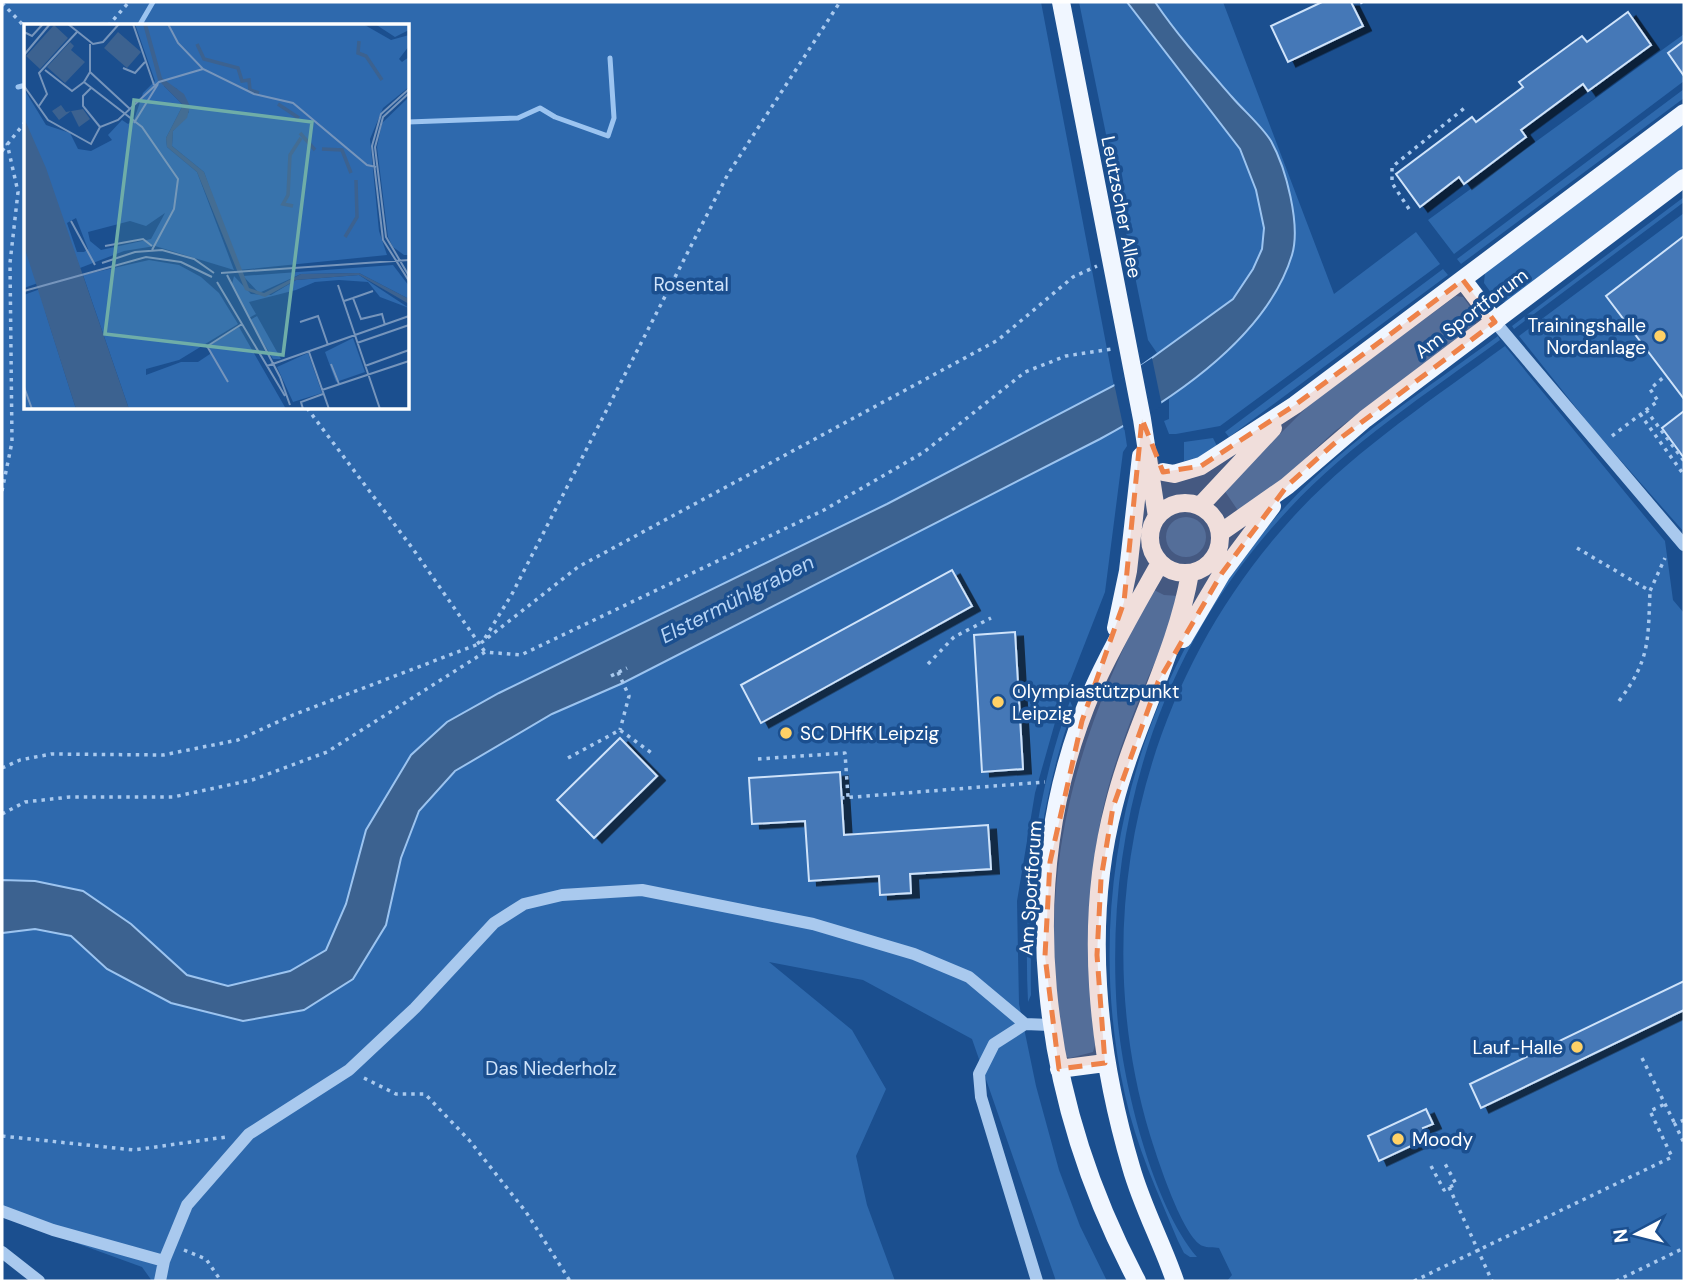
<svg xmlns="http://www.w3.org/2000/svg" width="1686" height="1283" font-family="'DM Sans',sans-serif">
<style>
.green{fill:#2e69ad;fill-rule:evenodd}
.water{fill:#3c6290;stroke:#9cc4f0;stroke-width:2}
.pier{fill:#1b4f8f}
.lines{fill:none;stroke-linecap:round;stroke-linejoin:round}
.stream{stroke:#9cc4f0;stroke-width:5}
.building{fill:#4478b7;stroke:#cfe3fa;stroke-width:2;filter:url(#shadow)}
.path{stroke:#a9c9ee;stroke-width:3.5;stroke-dasharray:3.5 5;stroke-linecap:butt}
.minor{stroke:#a9c9ee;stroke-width:12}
.major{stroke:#f0f6ff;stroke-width:18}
.marked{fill:#ee8249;fill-opacity:0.2;stroke:#ee8249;stroke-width:5;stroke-dasharray:14 9;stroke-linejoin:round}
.poi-dot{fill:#ffd166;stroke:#1b4f8f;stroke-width:2.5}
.labels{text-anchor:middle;stroke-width:7;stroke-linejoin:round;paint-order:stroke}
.street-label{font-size:19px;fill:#fff;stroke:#1b4f8f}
.park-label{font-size:19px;fill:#cfe3fa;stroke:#1b4f8f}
.poi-label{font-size:19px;fill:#fff;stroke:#1b4f8f;text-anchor:start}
.water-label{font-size:21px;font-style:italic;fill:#b5d3f5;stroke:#1b4f8f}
.inset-river{fill:none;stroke:#3c6290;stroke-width:3.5}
.inset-road{fill:none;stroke:#7695bc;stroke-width:2}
.view{fill:#6fada8;fill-opacity:0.15;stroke:#6fada8;stroke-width:3.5}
.inset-edge{fill:none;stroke:#fff;stroke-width:3.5}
</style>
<defs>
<filter id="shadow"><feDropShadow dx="8" dy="4.5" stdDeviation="0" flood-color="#0009"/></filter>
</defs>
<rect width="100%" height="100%" fill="#1b4f8f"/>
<path class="green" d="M2 2H1041L1114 386 887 504 499 693 447 722 366 830 346 904 326 950 290 971 228 986 187 975 131 924 35 881 2 880ZM26 26H408V408H26Z
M1079 2H1127L1240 149 1256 190 1264 228 1262 249 1253 269 1233 299 1159 356 1148 340Z
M1155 2H1223L1334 294 1416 232 1440 264 1220 426 1176 434H1169L1164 421 1169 419V399L1251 328 1280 284 1293 252 1292 221 1288 181 1270 140 1177 35Z
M1684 34V46L1682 43 1668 53 1684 72V81L1454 254 1428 220Z
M1684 89V98L1461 264 1457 259Z
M1684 124V169L1508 302 1497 301 1484 283 1485 272Z
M1684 197V202L1514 329 1512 326Z
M1684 213V532L1593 429 1519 336Z
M1443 269 1448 275 1229 437 1225 432Z
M1456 296 1463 297 1476 315 1474 327 1335 431 1272 489 1239 512 1224 490 1311 403Z
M1498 336 1500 340C1428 393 1350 443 1289 509 1159 647 1104 825 1117 1012 1122 1081 1152 1204 1197 1257H1190L1184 1253 1178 1241C1158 1193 1136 1146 1125 1095 1078 887 1140 661 1286 506 1348 440 1426 389 1498 336Z
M1505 346 1665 541 1673 600 1684 613V1281H1227L1232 1275 1219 1248C1214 1247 1207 1248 1203 1246 1183 1239 1157 1157 1150 1135 1085 919 1141 682 1294 516 1355 450 1433 399 1505 346Z
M1124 426 1127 446 1123 452 1105 592 1058 712 1035 793 1017 901 1019 1004 1036 1086 1059 1170 1080 1226 1107 1281H1056L972 1039 863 980 769 962 852 1030 886 1089 856 1156 867 1205 895 1281H152L142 1267 2 1216V933L35 929 71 936 107 969 243 1021 386 925C395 887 400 848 419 813 448 756 566 708 623 683Z
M1213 438 1217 446 1198 458 1184 461V442Z
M1166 537a20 20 0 1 1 40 0a20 20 0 1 1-40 0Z
M1152 589 1164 595 1179 596C1174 628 1157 655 1145 685 1134 711 1124 738 1115 765 1085 857 1087 950 1095 1045L1093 1052 1070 1058 1063 1056C1055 1017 1054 984 1054 945 1053 812 1093 706 1152 589Z
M1070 701 1073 708C1040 800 1029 897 1031 995L1028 1002C1023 900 1034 798 1070 701Z"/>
<path class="water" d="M1127 2H1155C1178 36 1205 66 1232 97 1244 111 1261 125 1271 141 1286 168 1301 225 1292 255 1267 337 1172 400 1100 439L623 683 552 714 455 771 419 811 401 858 386 925 353 979 304 1010 243 1021 171 1003 107 969 71 936 35 929 2 933V880L35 881 83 891 131 924 187 975 228 986 290 971 326 950 346 904 366 830 411 755 447 722 499 693 887 504 1113 386 1233 299 1253 269 1262 249 1264 228 1256 190 1240 149Z"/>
<path class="pier" d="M1152 358 1162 406 1124 430 1114 383Z"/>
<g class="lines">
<path class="stream" d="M139 26 153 2
M18 87 26 85
M408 122 518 118 540 108 555 117 608 136 614 118 610 58"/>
</g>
<path class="building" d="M1322 2H1351L1363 26 1288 62 1271 26Z
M1628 12 1651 45 1588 91 1583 84 1521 130 1526 137 1464 184 1459 177 1420 207 1396 174 1472 117 1476 122 1523 87 1519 82 1582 36 1587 42Z
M1684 41V76L1668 53Z
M1684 236V399L1606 296Z
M1684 411V458L1662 428Z
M952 570 972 606 761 723 741 685Z
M1015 632 1023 769 982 772 974 635Z
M620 738 657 776 594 838 557 800Z
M840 772 844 835 988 825 991 869 910 874 911 893 880 895 879 876 809 881 805 821 752 824 749 778Z
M1684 981V1010L1481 1108 1470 1084Z
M1426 1109 1433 1124 1423 1128 1428 1138 1379 1161 1368 1136Z"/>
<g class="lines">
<path class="path" d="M2 3 26 28
M1360 3 1362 2
M108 26 129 2
M2 151 26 121
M1409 209 1392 183V167L1467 106
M307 408 413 549 485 652
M1646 410 1684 461
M1640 414 1684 475
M1612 436 1658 401 1650 389 1665 376
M2 491 12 442 10 263 18 192 7 143
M1577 548 1650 591 1665 558
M485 638 512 594 728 174 840 2
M928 664 954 637 991 618
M618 672 629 696 620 730
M611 676 627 668
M1619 701C1650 660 1648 641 1650 591
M568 758 620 730 653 754
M758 759 845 753 848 797
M2 768 20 760 51 754 163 755 238 740 293 715 481 643 578 567 998 340 1073 277 1097 266
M841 798 1045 782
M2 814 25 802 70 797H173L252 780 327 752 485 652 521 655 824 510 924 452 1025 372 1066 356 1112 349
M1642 1058 1675 1124
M364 1078 396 1094H425L469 1140 526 1212 570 1281
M1684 1120 1675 1124 1684 1143
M2 1136 134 1150 226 1137
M1431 1166 1444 1190 1456 1184 1443 1160
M1449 1187 1492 1281
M184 1250 206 1259 221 1281
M1414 1281 1672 1157 1650 1111 1665 1104
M1616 1281 1684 1248"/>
<path class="minor" d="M1495 322 1684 545
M2 1211 53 1230 164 1261
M2 1252 39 1281
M160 1281 164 1261 187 1205 249 1134 349 1070 415 1008 494 923 524 904 562 895 642 890 813 924 914 954 969 977 1025 1024
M1037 1281 981 1097 979 1074 994 1044 1025 1024 1050 1025"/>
<path class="major" d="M1061 2 1142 419 1157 517
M1463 280 1495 322
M1163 472 1174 474 1201 466 1295 405 1684 113
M1150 538a35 35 0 1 1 70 0a35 35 0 1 1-70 0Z
M1200 506 1273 428
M1220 533 1287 486 1365 419 1684 178
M1116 628 1128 571 1141 456
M1183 639 1222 573 1272 506
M1059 1069 1105 1063
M1137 1281C1041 1100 1010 882 1093 689 1112 646 1137 604 1160 563
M1175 1281C1162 1243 1142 1206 1131 1167 1097 1052 1083 922 1114 805 1134 725 1176 654 1190 573"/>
</g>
<path class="marked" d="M1463 280 1495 322 1338 440 1287 486 1222 573 1158 682 1113 807 1101 879 1097 955 1105 1063 1059 1069 1045 956 1050 862 1082 721 1124 602 1142 419 1163 472 1201 466 1295 405Z"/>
<g class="poi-dot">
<circle cx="1660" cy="336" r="7"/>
<circle cx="998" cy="702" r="7"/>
<circle cx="786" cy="733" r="7"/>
<circle cx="1577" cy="1047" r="7"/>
<circle cx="1398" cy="1139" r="7"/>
</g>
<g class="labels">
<g class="street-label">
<text transform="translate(1122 207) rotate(79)" y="7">Leutzscher Allee</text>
<text transform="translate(1471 313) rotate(-37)" y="7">Am Sportforum</text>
<text transform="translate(1030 888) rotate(-86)" y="7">Am Sportforum</text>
</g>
<g class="park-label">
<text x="691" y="291">Rosental</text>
<text x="551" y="1075">Das Niederholz</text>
</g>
<g class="poi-label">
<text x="1646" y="332" text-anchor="end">Trainingshalle<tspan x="1646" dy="22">Nordanlage</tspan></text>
<text x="1012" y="698">Olympiastützpunkt<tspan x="1012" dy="22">Leipzig</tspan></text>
<text x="800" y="740">SC DHfK Leipzig</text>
<text x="1563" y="1054" text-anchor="end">Lauf-Halle</text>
<text x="1412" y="1146">Moody</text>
</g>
<g class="water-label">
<text transform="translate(737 599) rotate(-27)" y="7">Elstermühlgraben</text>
</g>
</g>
<g transform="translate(24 24)">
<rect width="385" height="385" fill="#1b4f8f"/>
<path d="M111 0H339L367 16 385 11V22L375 35 378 38 385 33V63L359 84 346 115 355 207 363 231 215 246 180 148 148 122 149 107 165 88 153 65 141 58 140 62 159 81 142 114 143 123 173 148 210 246 131 222 100 227 56 244 0 94V65L22 101 46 109 54 125 67 127 88 116 84 111 98 96 104 100 110 96 119 69 131 57ZM141 189 127 215 77 226 66 217 64 208 106 197 122 202ZM52 194 64 225 60 228H53L43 199ZM351 0H385V6L371 13ZM385 73V231H380L369 223 364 213 353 123 358 99ZM0 222 14 259 0 264ZM125 236 155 241 177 253 195 269 214 300 155 336 122 345V351L157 338H174L186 330V321L215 303 262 385H105L59 251ZM369 241 385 262V275L335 249 277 250 235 269 219 252ZM335 251 385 284 356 273 344 258 315 256 291 258 272 266 225 278 232 290 225 294 208 260 210 252 227 270 247 271 272 256ZM16 265 22 290 52 385H0V271ZM233 292 257 335H249L226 296ZM329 314 341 348 312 358 301 328ZM284 329 298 369 269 378 253 343Z" fill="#2e69ad" fill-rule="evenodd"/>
<path d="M119 0H123L138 54 160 70 166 82 163 94 149 107 148 122 180 148 225 264 240 269 277 250 335 249 385 275V280L335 251 272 256 241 273 221 266 173 148 143 123 142 114 159 81 134 56ZM30 1 44 14 16 45 2 32ZM94 8 117 28 103 44 80 24ZM46 18 50 22 47 26 61 38 41 59 23 43ZM37 81 42 88 59 85 66 95 55 103 47 87 35 96 28 87ZM0 94 22 144 105 385H52L0 222Z" fill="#3c6290"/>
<path class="inset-river" d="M335 17 334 29 342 32 358 56M173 20 180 35 214 44 218 57 225 56 226 66 235 69M254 80 275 94M276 109 291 126M298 125 318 126 327 149M269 182 259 180 264 171 266 131 277 114M321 213 333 193 332 156"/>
<path class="inset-road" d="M44 0 69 20 79 18 95 0M109 0 130 61M144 0 154 19 179 45 230 70 269 79 343 141 352 143M0 8 8 12 19 0M66 20V48L106 85M0 31 26 0M99 44 111 49 121 38M21 46 48 67 60 58M66 48 60 58 118 103 154 155 150 185 128 226M0 62 24 96 67 120 76 103 94 96 135 58 179 45M67 64 59 72V82L76 103M385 65 357 90 348 122 359 216 385 257M385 69 359 93 351 123 362 213 385 252M15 82 23 70 15 49 53 8M110 99 134 60M47 197 71 241M81 222 119 215 128 222M78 239 111 228 138 226 170 235 190 249M197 249 385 236M203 251 256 353 266 381M193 258 261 372M314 261 356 385M0 267 122 233 157 238 188 253M329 274 349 267M320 277 329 274 337 295 358 290 361 301M276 298 294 292 304 321M333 319 385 301M183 322 204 358M182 323 218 300M285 328 305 385M307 340 315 360M243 342 385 292M341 342 385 326M0 363 8 385M298 366 385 337M279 385 277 378 299 370"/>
<path class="view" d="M110 76 288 98 259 331 81 310Z"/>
<rect width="385" height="385" class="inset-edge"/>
</g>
<rect width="1686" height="1283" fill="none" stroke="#ffffff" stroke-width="7"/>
<g transform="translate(1637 1234) rotate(263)" stroke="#1b4f8f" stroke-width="5" paint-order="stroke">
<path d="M0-5L12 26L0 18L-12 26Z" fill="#ffffff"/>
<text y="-10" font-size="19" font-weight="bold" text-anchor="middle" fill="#ffffff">N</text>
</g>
</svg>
